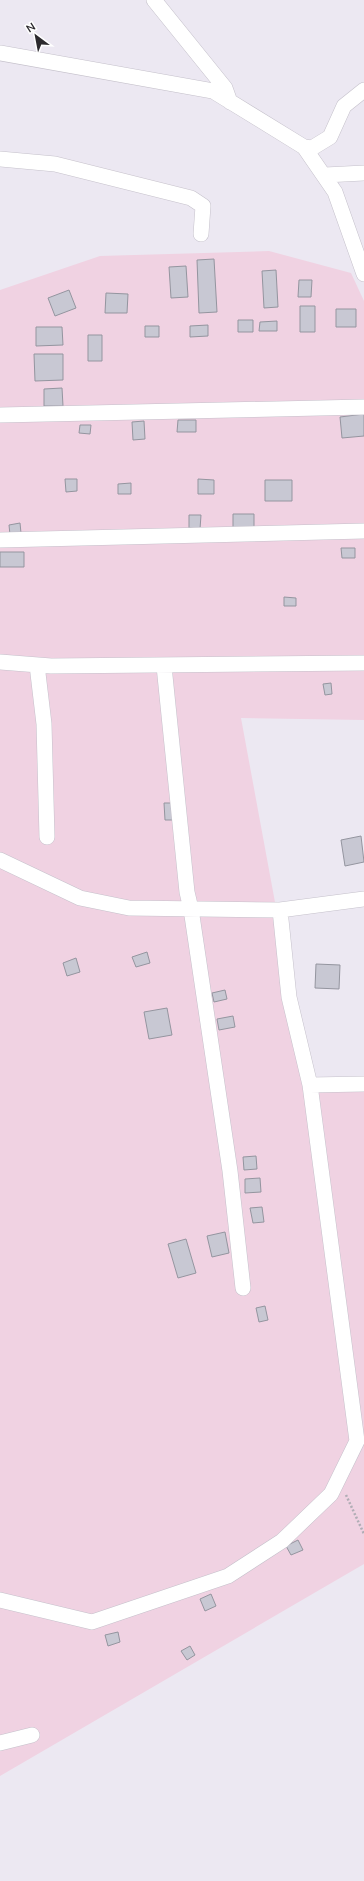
<svg xmlns="http://www.w3.org/2000/svg" width="364" height="1881" font-family="Mulish,sans-serif">
<style>
.green{fill:#f0d2e2}
.building{fill:#c8c8d3;stroke:#94959f}
.lines{fill:none;stroke-linecap:round;stroke-linejoin:round}
.minor-casing{stroke:#c5c1cb;stroke-width:16}
.path{stroke:#b0adb5;stroke-width:2.5;stroke-dasharray:2 2;stroke-linecap:butt}
.minor{stroke:#fff;stroke-width:15}
</style>
<rect width="100%" height="100%" fill="#ece8f2"/>
<path class="green" d="M269 251 351 273 364 301V720L241 718 308 1081 364 1090V1564L0 1776V290L100 256Z"/>
<path class="building" d="M214 259 217 312 199 313 197 260Z
M186 266 188 297 171 298 169 267Z
M276 270 278 307 264 308 262 271Z
M299 280H312L311 297H298Z
M69 290 76 308 55 316 48 298Z
M106 293 128 294 127 313H105Z
M300 306H315V332H300Z
M336 309H356V327H336Z
M238 320H253V332H238Z
M277 321V331H259L260 322Z
M208 325V336L190 337V326Z
M145 326H159V337H145Z
M36 327H62L63 345 36 346Z
M88 335H102V361H88Z
M34 354H63V380L35 381Z
M62 388 63 406H44V389Z
M364 414V436L342 438 340 417Z
M178 420H196V432H177Z
M144 421 145 439 133 440 132 422Z
M80 425H91L90 434 79 433Z
M65 479H77V491L66 492Z
M198 479 214 480V494H198Z
M265 480H292V501H265Z
M131 483V494H118V484Z
M233 514H254V529L233 530Z
M189 515H201L200 529 189 528Z
M20 523 21 533 10 535 9 525Z
M341 548H355V558H342Z
M0 552H24V567H0Z
M284 597 296 598V606H284Z
M331 683 332 694 325 695 323 684Z
M164 803H174L175 820H165Z
M361 836 364 862 345 866 341 840Z
M147 952 150 963 136 967 132 957Z
M76 958 80 972 67 976 63 963Z
M316 964 340 965 339 989 315 988Z
M225 990 227 999 214 1002 212 993Z
M167 1008 172 1035 149 1039 144 1012Z
M233 1016 235 1027 219 1030 217 1019Z
M256 1156 257 1169 244 1170 243 1157Z
M260 1178 261 1192 245 1193V1179Z
M262 1207 264 1222 253 1223 250 1208Z
M225 1232 229 1253 212 1257 207 1236Z
M186 1239 196 1273 178 1278 168 1244Z
M265 1306 268 1320 259 1322 256 1308Z
M298 1540 303 1550 291 1555 286 1546Z
M211 1594 216 1606 205 1611 200 1599Z
M118 1632 120 1642 108 1646 105 1635Z
M190 1646 195 1655 187 1660 181 1651Z"/>
<g class="lines">
<defs>
<path id="minor" d="M154 0 225 88 230 102
M0 53 213 91 304 147 335 192 364 274
M304 147 312 148 330 137 344 106 364 90
M0 159 55 164 191 198 203 206 201 234
M325 175 364 173
M0 415 364 407
M0 540 364 531
M0 662 51 666 364 663
M37 665 44 724 47 837
M164 666 187 892 191 909 230 1171 243 1288
M0 860 80 898 129 908 280 910 364 899
M310 1085 364 1084
M0 1600 92 1622 228 1576 282 1541 331 1494 357 1441 310 1085 289 997 280 910
M0 1743 32 1735"/>
</defs>
<use href="#minor" class="minor-casing"/>
<path class="path" d="M346 1495 364 1534"/>
<use href="#minor" class="minor"/>
</g>
<g transform="translate(36 36) rotate(328)" stroke="#ffffff" stroke-width="3" paint-order="stroke">
<path d="M0-3L7 15L0 10L-7 15Z" fill="#2c2a2e"/>
<text y="-6" font-size="11" font-weight="bold" text-anchor="middle" fill="#2c2a2e">N</text>
</g>
</svg>
